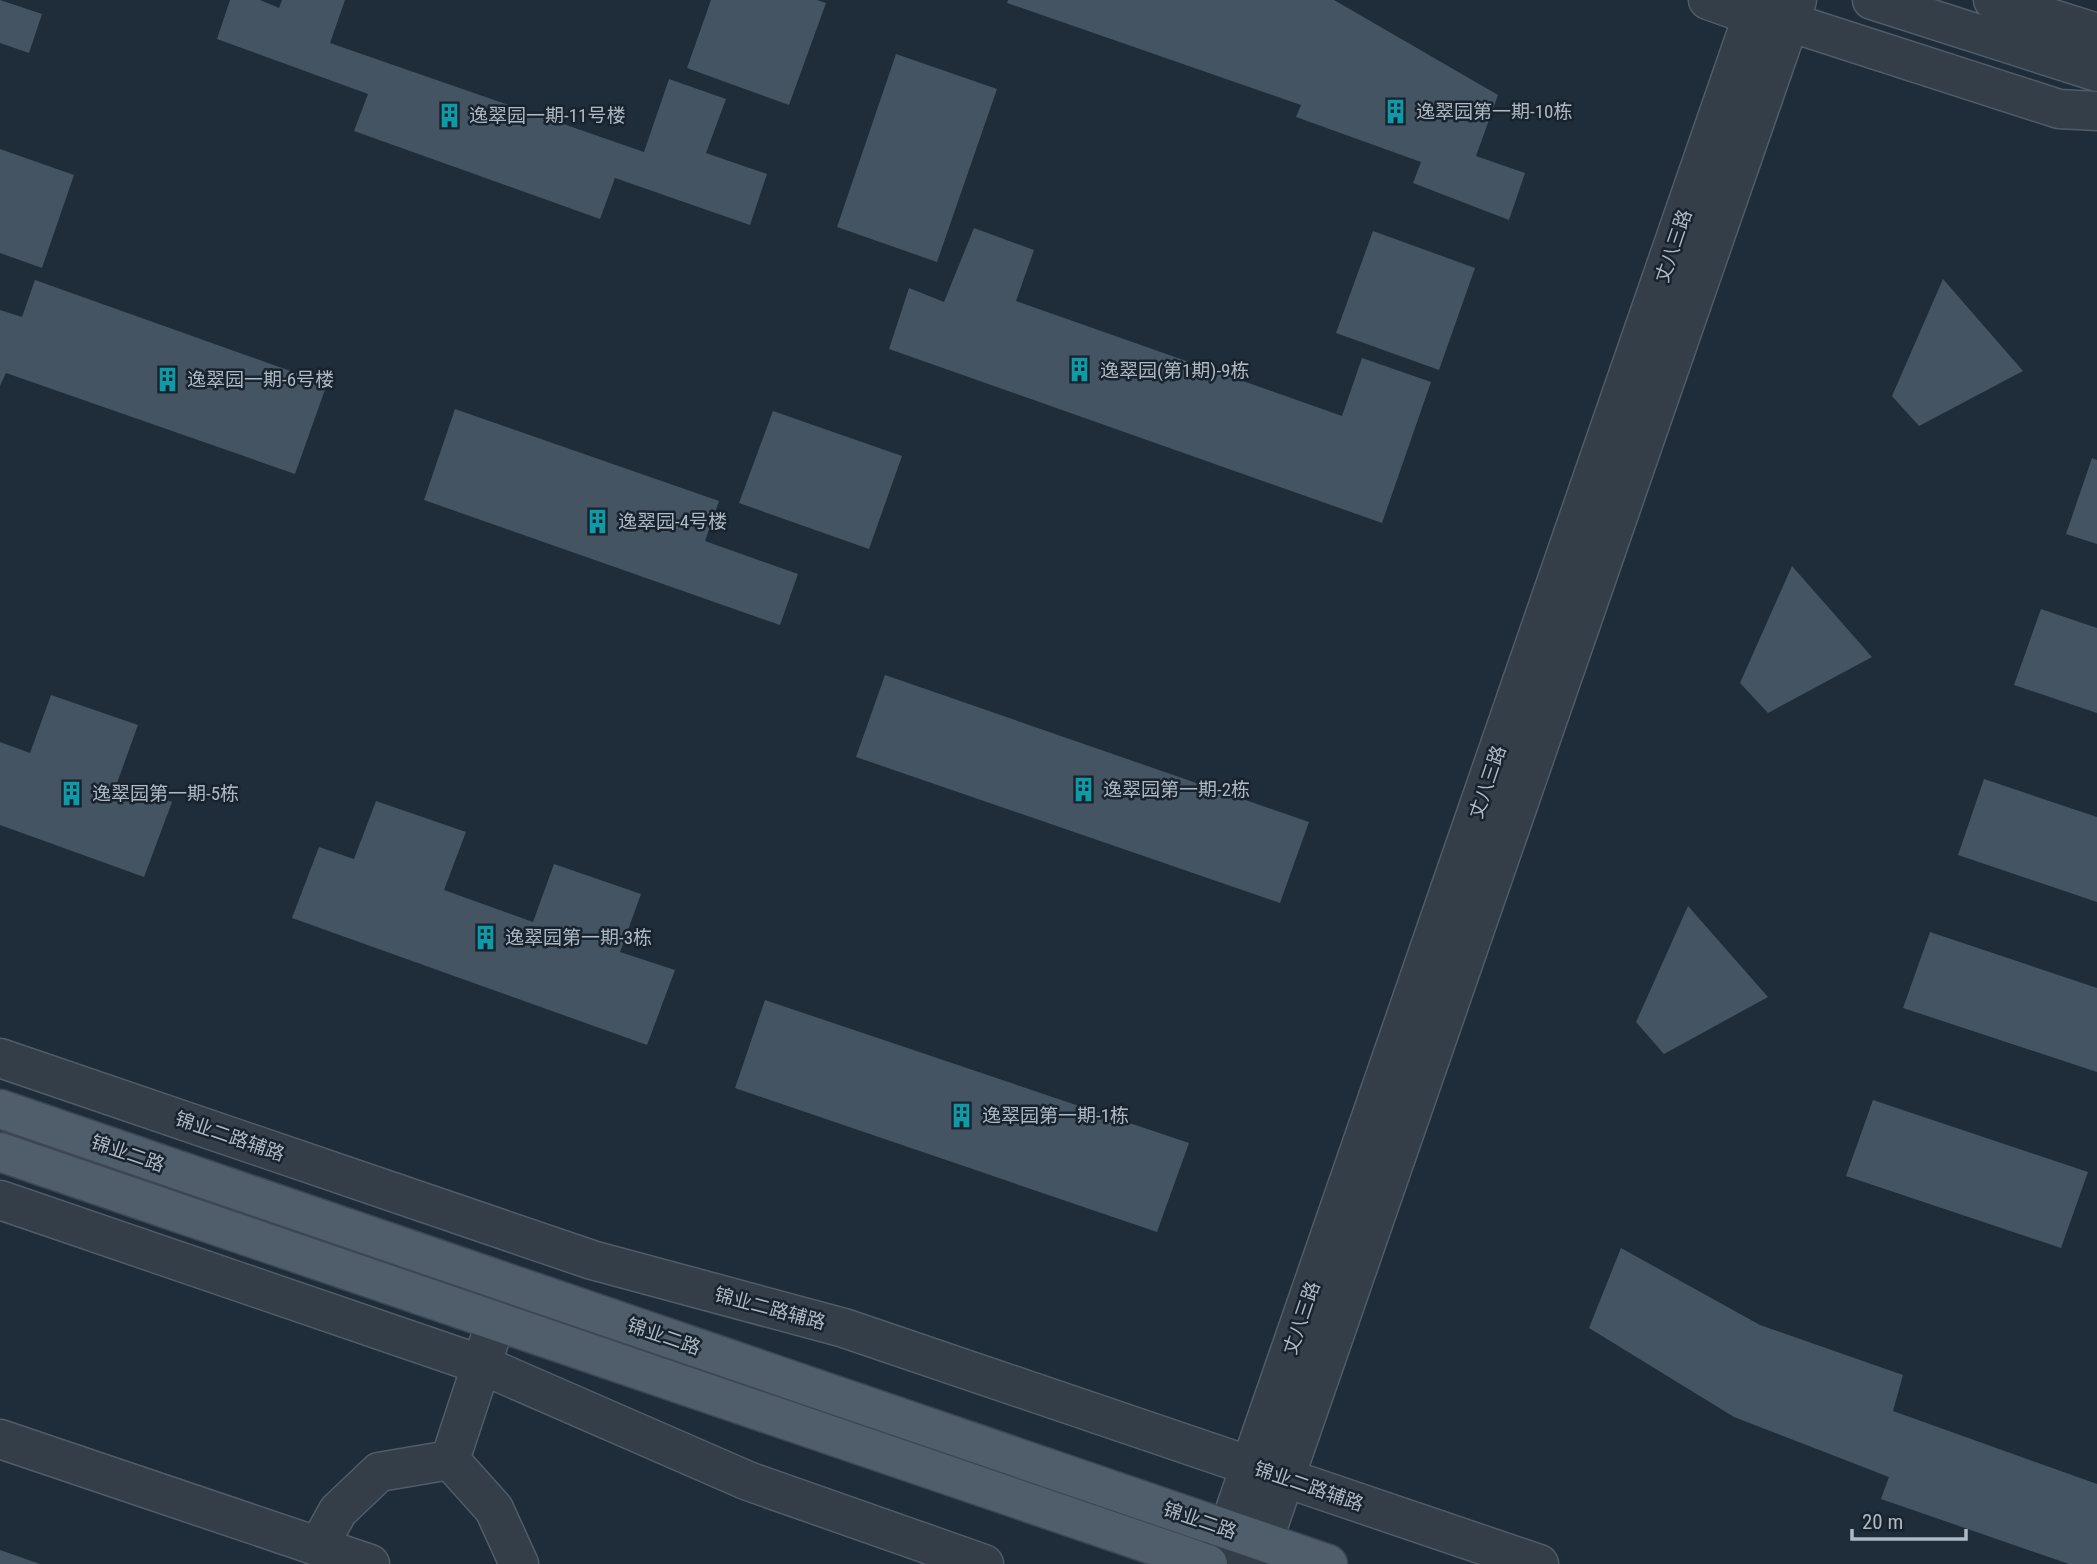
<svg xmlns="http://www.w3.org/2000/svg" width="2097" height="1564" font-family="'Roboto Condensed','Noto Sans SC',sans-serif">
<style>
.building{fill:#455463}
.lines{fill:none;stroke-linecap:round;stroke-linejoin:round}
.minor-casing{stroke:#505c67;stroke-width:41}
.major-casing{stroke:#3c4753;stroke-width:41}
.minor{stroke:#333e49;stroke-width:38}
.major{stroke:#505d6a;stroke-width:38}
.labels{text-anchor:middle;stroke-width:5;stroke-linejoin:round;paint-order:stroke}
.poi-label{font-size:19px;fill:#adb9c6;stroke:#18232e;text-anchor:start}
.street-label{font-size:19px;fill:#adb9c6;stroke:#18232e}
</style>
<rect width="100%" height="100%" fill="#1f2c39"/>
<path class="building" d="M0 0 42 14 29 53 0 43Z
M230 0H260L279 8 282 0H345L330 43 644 152 669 79 726 99 706 153 767 174 750 225 615 178 600 219 354 131 368 94 217 39Z
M711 0H817L826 3 789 105 687 68Z
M1008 0H1334L1498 95 1476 156 1525 173 1509 220 1413 183 1421 162 1296 117 1301 105 1007 3Z
M896 54 997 89 937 262 837 227Z
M0 149 74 175 42 268 0 253Z
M974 228 1034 250 1016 301 1342 416 1362 358 1431 382 1382 523 889 349 909 288 944 302Z
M1373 231 1475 268 1439 370 1336 333Z
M1943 279 2023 371 1919 426 1892 396Z
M35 280 327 384 295 474 6 373 0 386V310L22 317Z
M455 409 719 501 705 541 798 574 780 625 424 500Z
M773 411 902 456 869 549 739 503Z
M2092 458 2097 460V544L2066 534Z
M1792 566 1872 657 1768 713 1740 683Z
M2041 609 2097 628V713L2014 685Z
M885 675 1309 822 1280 903 856 757Z
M51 695 138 725 117 783 172 802 144 877 0 825V742L30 753Z
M1984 779 2097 817V902L1958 855Z
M376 801 466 832 444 890 533 922 554 864 641 894 620 952 675 970 647 1045 292 918 319 847 354 859Z
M1688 906 1768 997 1664 1054 1636 1022Z
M1930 932 2097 988V1072L1903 1008Z
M765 1000 1189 1143 1157 1232 735 1088Z
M1873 1100 2088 1172 2061 1248 1846 1176Z
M1621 1248 1760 1325 1903 1375 1893 1411 2097 1484V1564H2069L1881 1499 1889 1477 1734 1417 1589 1328Z
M0 1550 40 1564H0Z"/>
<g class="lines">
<defs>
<path id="minor" d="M1708 0 1753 16 1789 22 2059 109 2097 111
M1872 0 2097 72
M1993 0 2097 33
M0 1058 592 1260 844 1328 1539 1564
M0 1200 482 1365 748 1481 984 1564
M0 1439 370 1564
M450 1460 489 1342
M450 1460 494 1509 519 1564
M318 1547 338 1511 379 1472 450 1460
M1217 1562 1758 0
M1255 1564 1797 0"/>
<path id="major" d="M0 1109 1328 1564
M0 1152 1208 1564"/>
</defs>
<use href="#minor" class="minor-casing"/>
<use href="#major" class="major-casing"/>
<use href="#minor" class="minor"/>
<use href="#major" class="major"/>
</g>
<defs>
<symbol id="building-bare" viewBox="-9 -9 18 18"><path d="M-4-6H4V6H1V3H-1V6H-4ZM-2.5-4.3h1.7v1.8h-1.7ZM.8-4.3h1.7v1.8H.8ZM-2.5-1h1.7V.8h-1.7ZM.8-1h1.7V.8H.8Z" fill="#0f9aa8" stroke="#18232e" stroke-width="2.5" paint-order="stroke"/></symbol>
</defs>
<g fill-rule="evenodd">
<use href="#building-bare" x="1378" y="94" width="35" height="35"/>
<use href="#building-bare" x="432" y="98" width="35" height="35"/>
<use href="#building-bare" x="1062" y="352" width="35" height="35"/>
<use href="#building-bare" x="150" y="362" width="35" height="35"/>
<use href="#building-bare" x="580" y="504" width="35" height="35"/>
<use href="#building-bare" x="1066" y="772" width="35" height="35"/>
<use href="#building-bare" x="54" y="776" width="35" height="35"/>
<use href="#building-bare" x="468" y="920" width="35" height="35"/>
<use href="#building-bare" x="944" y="1098" width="35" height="35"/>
</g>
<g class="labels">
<g class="poi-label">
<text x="1416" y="118">逸翠园第一期-10栋</text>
<text x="469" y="122">逸翠园一期-11号楼</text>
<text x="1100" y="377">逸翠园(第1期)-9栋</text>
<text x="187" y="386">逸翠园一期-6号楼</text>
<text x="618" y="528">逸翠园-4号楼</text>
<text x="1103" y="796">逸翠园第一期-2栋</text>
<text x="92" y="800">逸翠园第一期-5栋</text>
<text x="505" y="944">逸翠园第一期-3栋</text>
<text x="982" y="1122">逸翠园第一期-1栋</text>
</g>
<g class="street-label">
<text transform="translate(1673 246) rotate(-71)" y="7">丈八三路</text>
<text transform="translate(1487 782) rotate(-71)" y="7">丈八三路</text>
<text transform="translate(230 1136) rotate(19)" y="7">锦业二路辅路</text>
<text transform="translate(128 1153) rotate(19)" y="7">锦业二路</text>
<text transform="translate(770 1308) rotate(15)" y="7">锦业二路辅路</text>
<text transform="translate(1301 1318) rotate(-71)" y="7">丈八三路</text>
<text transform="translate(664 1336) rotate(19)" y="7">锦业二路</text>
<text transform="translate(1309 1486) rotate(19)" y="7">锦业二路辅路</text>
<text transform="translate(1200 1520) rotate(19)" y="7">锦业二路</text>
</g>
</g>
<path d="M1852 1529v10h114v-10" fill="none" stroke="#adb9c6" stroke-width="3.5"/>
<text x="1862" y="1529" font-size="21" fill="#adb9c6" stroke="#18232e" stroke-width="5" paint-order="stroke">20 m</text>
</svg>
